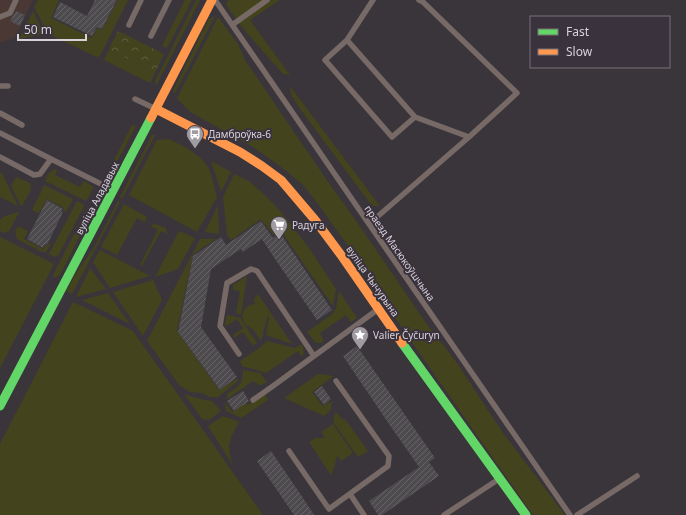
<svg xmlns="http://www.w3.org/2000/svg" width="686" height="515" font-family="'Noto Sans',sans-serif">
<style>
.education{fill:#493833}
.green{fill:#43441e}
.forest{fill:url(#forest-crowns)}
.building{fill:url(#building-hatch)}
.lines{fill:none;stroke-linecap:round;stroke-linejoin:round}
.lane{stroke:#776a66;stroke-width:5.5}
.fast{stroke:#63d668;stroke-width:9}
.slow{stroke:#ff974d;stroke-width:9}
.labels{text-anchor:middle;stroke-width:4;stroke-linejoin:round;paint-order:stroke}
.poi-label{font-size:10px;fill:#d8d2d9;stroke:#3a323d;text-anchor:start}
.street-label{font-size:10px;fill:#d8d2d9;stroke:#3a323d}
</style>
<defs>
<pattern id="forest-crowns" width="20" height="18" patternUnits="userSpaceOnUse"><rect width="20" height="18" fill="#43441e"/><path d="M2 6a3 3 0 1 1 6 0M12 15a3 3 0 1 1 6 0" fill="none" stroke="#5d5e3e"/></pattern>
<pattern id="building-hatch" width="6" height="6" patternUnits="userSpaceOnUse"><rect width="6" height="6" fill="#4e4b4f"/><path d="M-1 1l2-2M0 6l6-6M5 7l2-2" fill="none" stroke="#676468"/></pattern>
</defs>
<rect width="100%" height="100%" fill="#39353a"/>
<path class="education" d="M0 0H33L14 39 0 42Z"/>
<path class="green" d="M38 0H59L51 18 92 38 97 28 102 30 118 0H128L100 56 97 57 48 34 34 7Z
M185 0H192L167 48 162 46Z
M196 0H200L157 84 154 83Z
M228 0H280L250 20 290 75 283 74 241 26 226 5Z
M33 11 44 34 19 39Z
M215 16 175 93 173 91 209 19Z
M218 17 238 44 245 60 324 176 359 225 426 323 457 363 503 433 565 515H533L404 331 353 253 315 200 302 184 285 170 266 156 253 147 192 113C186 109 182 103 177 98Z
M109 49 155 73 150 83 104 60Z
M290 86 380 206H374L369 202 298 106 291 94Z
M132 125 136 126 106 182 103 181Z
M152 135H155L122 199 120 197Z
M169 139C183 146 201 154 209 169 213 178 214 188 217 197L197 232 129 195 157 140Z
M211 161 231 172 221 192Z
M54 169 57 170 55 175 80 187 84 181 94 187 86 201 45 181 48 174Z
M1 172 18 206 0 197V174Z
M234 174 249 181 267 197 281 212 309 248 336 289 333 306 281 231 274 236 261 219 231 240 227 235 223 197Z
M16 177 30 183 31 190 22 206H21L11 186Z
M44 185 73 199 66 212 63 211 64 208 47 199 39 213 32 210Z
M77 201 83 204 84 206 58 256 54 257 49 254Z
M118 201 120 202 72 294 66 291 78 270 93 249Z
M124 204 147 217 145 222 137 218 117 255 101 247Z
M218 205 219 234 205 232Z
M88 207 93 210 60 275 56 277H52Z
M18 212 19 213 9 231 4 233 0 231V220L3 217Z
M154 224 158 225 166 228 167 234 161 231 142 266 140 265 158 230 151 226Z
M18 226 28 231 24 239 43 249 46 245 47 246 49 243 51 244 46 252H42L17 239 15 232Z
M179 231 195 238 178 269 155 277Z
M0 237 54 264 0 368Z
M200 239H216L193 254 177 331 219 390 238 378 237 382 218 397H210L202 393 190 392 180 386 147 341Z
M100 250 150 276 110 288 93 262Z
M90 268 106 289 76 297Z
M247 276 241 315 236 313 240 291 233 290V285Z
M153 280 162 300 143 336 113 292Z
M339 291 357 318 351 322 346 315 320 333 324 341 321 343H316L307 332 331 315 336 309Z
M108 293 130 324 82 300Z
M258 294 292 344 266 335 269 318 268 315 261 341C258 337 255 331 251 328 248 326 246 326 244 322 239 313 246 305 255 304L254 299Z
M73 302 133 331 263 515H0V444Z
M227 315 241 318 242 321 257 343 253 346 243 332 234 338 233 335 243 328 237 319 227 326 225 325Z
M267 341 295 348 302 344 304 352 302 357 298 351 266 373 242 366 240 361 262 346Z
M243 370 260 373 267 382C261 387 258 385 253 381L227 399V394C240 385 242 386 243 370Z
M318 374 334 376 312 392 323 406 332 401 331 410 324 416 284 398Z
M184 394C193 397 202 400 212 401L221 411 209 420 202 419Z
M265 394 268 400 241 418 226 411 225 402 232 412 245 403 248 405Z
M336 412 343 420 345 419 368 451 358 457 333 422 335 413Z
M223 416 239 422 231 437 229 447 232 464 208 426Z
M333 424 353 453 341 461 337 455 335 465 331 475 309 442 315 438H325L321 432Z"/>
<path class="forest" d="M118 31 164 54 155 73 109 49Z"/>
<path class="building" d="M95 0H117L102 29 97 27 92 36 53 17 60 2 87 16Z
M16 11 25 15 20 26 10 21Z
M47 200 63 209 61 211 63 212 47 245 45 244 43 248 27 239Z
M261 221 273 238 280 233 332 310 317 320 273 256 262 239 243 252 241 249 211 269 201 327 237 377 220 390 178 332 193 256 221 237 226 245Z
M357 346 435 458 429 462 439 476 382 515H378L369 501 419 467 389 424 343 356Z
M322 386 331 399 324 405 314 392Z
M243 391 249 401 234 411 227 401Z
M271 451 301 495 314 515H294L257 461Z"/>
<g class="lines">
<path class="lane" d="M215 0 369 224 570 515
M0 17 10 13 16 0
M129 25 141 0
M232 25 267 0
M151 36 169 0
M347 40 415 117 392 137 325 60Z
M347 40 373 0
M0 86H8
M135 99 156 109
M0 113 22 125
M415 117 469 137
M0 133 51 159
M0 157 34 175 40 174 51 159 113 190
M369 224 469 137 517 93 423 2 419 0
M239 354 220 326 227 283 251 269 257 271 314 356 377 310
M253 400 273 386 314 356
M289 451 329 509 388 466 389 456 336 381
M350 494 364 515
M444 515 499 479
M577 515 637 476"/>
<path class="fast" d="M402 343 526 515
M0 406 151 118"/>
<path class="slow" d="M156 109 240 152 262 166 281 180 315 220 341 255 402 343
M151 118 212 0"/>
</g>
<defs>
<symbol id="bus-pin" viewBox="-11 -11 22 30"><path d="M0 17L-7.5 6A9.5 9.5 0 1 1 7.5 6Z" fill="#a09ba1" stroke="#3a323d"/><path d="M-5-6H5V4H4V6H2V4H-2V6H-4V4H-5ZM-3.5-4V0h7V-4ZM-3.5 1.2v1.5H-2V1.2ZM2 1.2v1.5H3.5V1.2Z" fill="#fff"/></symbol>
<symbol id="supermarket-pin" viewBox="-11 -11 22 30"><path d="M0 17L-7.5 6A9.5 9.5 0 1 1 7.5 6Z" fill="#a09ba1" stroke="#3a323d"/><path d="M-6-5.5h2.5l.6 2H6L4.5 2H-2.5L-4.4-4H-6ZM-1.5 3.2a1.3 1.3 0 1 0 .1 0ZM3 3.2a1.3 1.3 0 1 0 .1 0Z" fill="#fff"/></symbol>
<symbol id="sight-pin" viewBox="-11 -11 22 30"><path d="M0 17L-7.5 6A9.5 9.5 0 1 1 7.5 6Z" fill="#a09ba1" stroke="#3a323d"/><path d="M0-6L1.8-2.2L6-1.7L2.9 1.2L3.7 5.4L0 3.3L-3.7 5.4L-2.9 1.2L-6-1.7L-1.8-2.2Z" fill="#fff"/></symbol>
</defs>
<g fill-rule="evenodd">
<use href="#bus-pin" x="185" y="124" width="20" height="27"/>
<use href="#supermarket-pin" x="269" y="215" width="20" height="27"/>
<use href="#sight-pin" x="350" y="325" width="20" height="27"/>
</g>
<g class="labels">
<g class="poi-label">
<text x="208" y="138">Дамброўка-6</text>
<text x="292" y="229">Радуга</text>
<text x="373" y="339">Valier Čyčuryn</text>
</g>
<g class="street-label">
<text transform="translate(97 198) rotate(-62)" y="4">вуліца Аладавых</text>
<text transform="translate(400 253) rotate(55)" y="4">праезд Масюкоўшчына</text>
<text transform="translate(373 281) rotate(55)" y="4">вуліца Чычурына</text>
</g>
</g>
<rect x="530" y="16" width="140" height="52" fill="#3a323d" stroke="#79727b"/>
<rect x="538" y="29" width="20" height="6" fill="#63d668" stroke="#79727b"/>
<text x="566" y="36" font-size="12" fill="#d8d2d9">Fast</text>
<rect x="538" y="49" width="20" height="6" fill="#ff974d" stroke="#79727b"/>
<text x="566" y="56" font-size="12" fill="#d8d2d9">Slow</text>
<path d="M18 34v6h68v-6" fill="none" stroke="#d8d2d9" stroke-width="2"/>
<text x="24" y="34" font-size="12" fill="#d8d2d9" stroke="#3a323d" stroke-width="3" paint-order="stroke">50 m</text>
</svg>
